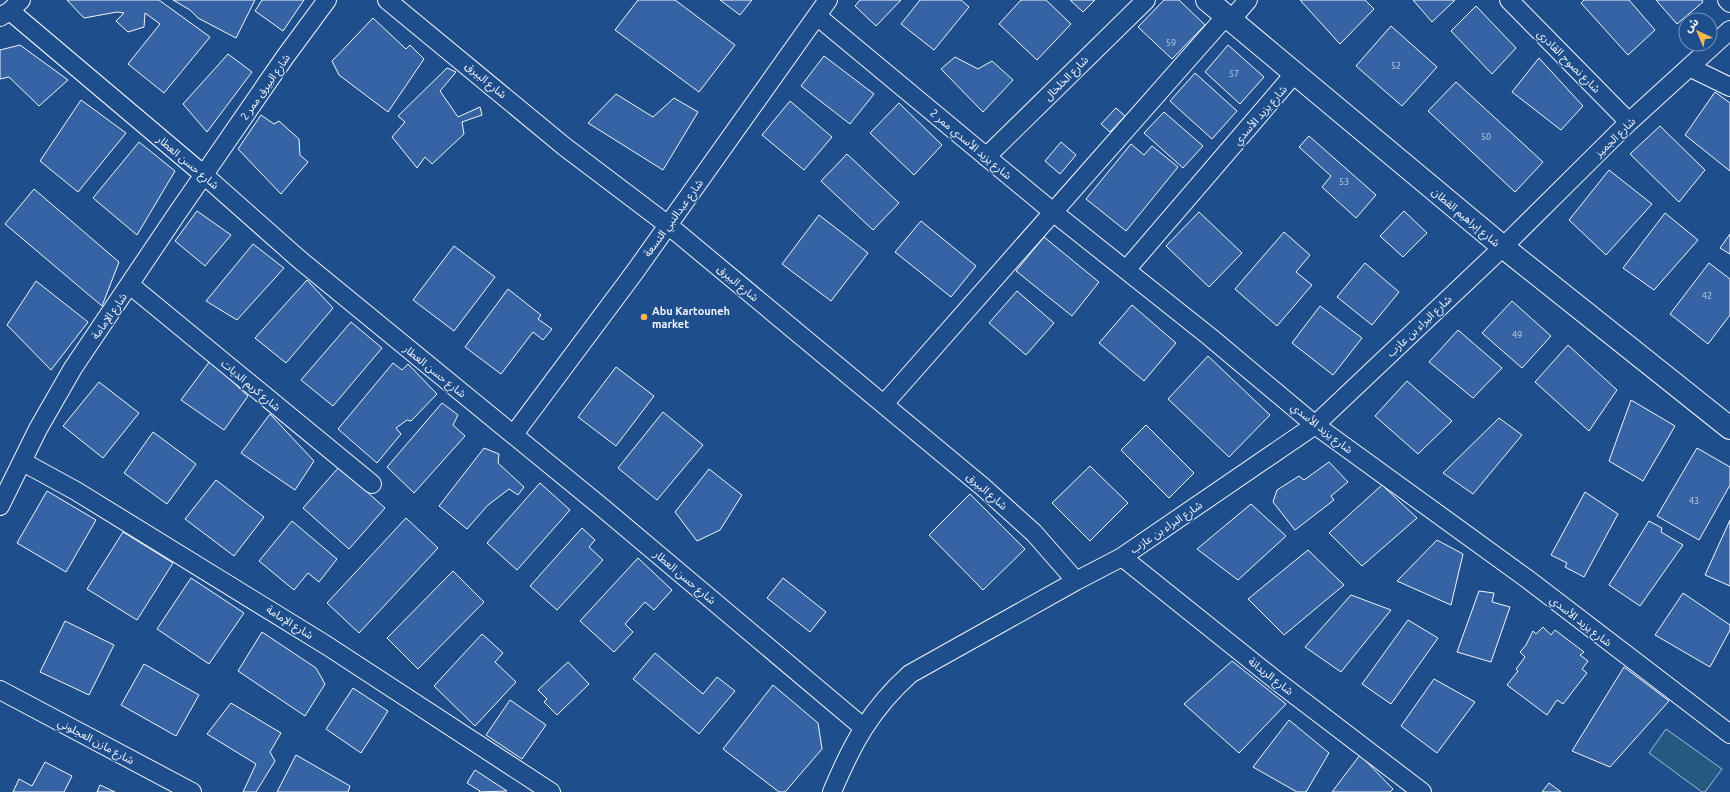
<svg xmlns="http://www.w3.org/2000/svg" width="1730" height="792" font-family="Ubuntu,'Noto Sans Arabic',sans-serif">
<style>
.green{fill:#245a82;stroke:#a8bbd7}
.building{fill:#3563a3;stroke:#f2f6ff}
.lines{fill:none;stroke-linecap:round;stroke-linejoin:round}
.street-casing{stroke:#f2f6ff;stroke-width:20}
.secondary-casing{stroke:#f2f6ff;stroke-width:24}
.street{stroke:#1f4e8c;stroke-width:18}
.secondary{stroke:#1f4e8c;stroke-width:22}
.poi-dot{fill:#ffb74d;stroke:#1f4e8c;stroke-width:1.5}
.labels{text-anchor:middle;stroke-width:3;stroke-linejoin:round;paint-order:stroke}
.number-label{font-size:9px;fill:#c3d1e8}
.street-label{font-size:11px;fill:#f2f6ff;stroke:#1f4e8c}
.poi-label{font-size:11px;font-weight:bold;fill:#f2f6ff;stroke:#1f4e8c;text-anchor:start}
</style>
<rect width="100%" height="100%" fill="#1f4e8c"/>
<path class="green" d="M1666 729 1722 769 1705 792H1702L1649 753Z"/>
<path class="building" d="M67 0H159L210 37 164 93 128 64 160 24 145 13 144 27 128 32 116 21 124 13 117 12 84 18Z
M173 0H255L236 38 198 18 190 10Z
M262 0H304L283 31 255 11Z
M638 0H675L735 45 699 92 615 30Z
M720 0H752L740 15Z
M860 0H901L876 26 855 6Z
M920 0H961L969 7 934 50 901 24Z
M1021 0H1046L1071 24 1037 60 999 24Z
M1070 0H1095L1083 12Z
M1164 0H1179L1205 25 1172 59 1138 27Z
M1300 0H1365L1374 9 1340 44Z
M1413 0H1455L1432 22Z
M1584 0H1629L1655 30 1628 55 1581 3Z
M1656 0H1702L1703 2 1677 24Z
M1476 6 1516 48 1492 74 1451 31Z
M373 18 406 49 410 45 424 59 388 112 339 75 332 61Z
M1391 26 1437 67 1402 106 1356 66Z
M20 45 68 80 39 106 9 77 0 79V50Z
M1228 45 1264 77 1240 104 1205 72Z
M228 54 252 72 207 132 183 104Z
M824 56 874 94 850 124 801 86Z
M955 57 978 69 992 61 1013 80 983 112 941 69Z
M1539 58 1583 106 1561 130 1512 92Z
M447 68 456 72 440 91 458 117 480 107 482 115 462 122 464 134 432 164 425 157 417 168 392 137 405 122 398 116Z
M1195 73 1237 111 1212 139 1170 101Z
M1456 82 1543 162 1515 192 1428 111Z
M1715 92 1730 103V171L1685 135Z
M616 94 653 117 674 98 698 112 663 170 588 123Z
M81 100 126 133 78 192 40 161Z
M790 101 832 137 804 170 762 135Z
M899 103 942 145 914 175 870 133Z
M1116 108 1125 116 1110 132 1101 124Z
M1164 112 1203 146 1183 168 1144 133Z
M261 115 274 124 279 121 299 139 300 155 308 162 281 194 238 149Z
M1660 126 1705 170 1679 202 1630 154Z
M1309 136 1376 195 1356 218 1322 187 1331 176 1299 147Z
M139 142 175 171 137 235 93 198Z
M1061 142 1076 155 1060 174 1045 161Z
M1131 144 1144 155 1152 146 1178 167 1126 231 1086 199Z
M847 154 899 203 873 230 821 181Z
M1609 170 1652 204 1606 255 1569 220Z
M34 189 119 262 102 306 5 224Z
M197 211 231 235 205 266 175 241Z
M1404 211 1427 233 1403 257 1380 236Z
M1199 212 1242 253 1209 287 1166 246Z
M1665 213 1698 240 1654 290 1623 268Z
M819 215 868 253 831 301 782 264Z
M921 221 976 266 951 297 895 252Z
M1284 232 1310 255 1296 272 1312 285 1277 326 1235 289Z
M1730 234V254L1720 248Z
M1044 237 1099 282 1072 316 1016 271Z
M253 244 284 268 237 320 206 301Z
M454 246 495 277 454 331 413 300Z
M1365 263 1399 292 1372 325 1337 297Z
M1709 263 1730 279V315L1708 344 1670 314Z
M307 280 333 308 286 363 255 338Z
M36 281 88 322 51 370 7 325Z
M508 289 541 315 538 319 552 329 543 340 533 332 501 374 465 347Z
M1017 291 1054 323 1026 355 989 323Z
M1512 301 1551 336 1522 368 1482 333Z
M1132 305 1176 343 1144 381 1099 343Z
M1320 306 1362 338 1333 375 1292 343Z
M351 322 382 348 333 406 301 380Z
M1458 330 1502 368 1473 398 1429 362Z
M1568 345 1617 390 1589 431 1535 382Z
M1208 356 1270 415 1229 457 1168 399Z
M210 361 248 396 224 430 181 400Z
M393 363 402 370 408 364 437 394 411 421 407 420 396 428 401 434 377 463 338 429Z
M616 367 654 396 616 446 578 417Z
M1407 381 1452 421 1418 454 1375 416Z
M99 382 139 413 103 458 63 426Z
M1631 400 1675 426 1643 481 1609 461Z
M442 403 458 415 453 425 465 436 414 493 387 467Z
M663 412 703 445 657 500 618 468Z
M270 414 314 461 295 490 241 453Z
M1499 418 1522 435 1473 494 1443 473Z
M1146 425 1194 473 1169 498 1121 450Z
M153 432 196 464 167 504 124 473Z
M484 448 499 454 498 463 524 487 518 495 509 489 488 505 467 529 439 506Z
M1697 448 1730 467V485L1699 540 1657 516Z
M1329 462 1348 482 1331 496 1334 500 1295 530 1273 502 1277 490 1299 476 1304 480Z
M1090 466 1128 503 1090 541 1052 503Z
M339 467 385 508 349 549 303 508Z
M709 469 742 495 720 530 697 541 675 512Z
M216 480 264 517 234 556 185 519Z
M540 483 570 510 517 570 487 543Z
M1382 485 1417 518 1362 566 1329 533Z
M47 491 96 520 66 572 17 543Z
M1585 492 1618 514 1584 577 1565 567 1567 563 1551 555Z
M970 494 1025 549 983 590 929 535Z
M1251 504 1286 536 1238 580 1197 549Z
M406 518 438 548 359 633 327 603Z
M1730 520V586L1705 575Z
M292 521 337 559 319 582 308 573 294 590 259 561Z
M1649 521 1662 528 1661 532 1683 545 1640 606 1609 585Z
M582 528 595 540 589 547 603 560 557 610 530 586Z
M123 532 173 563 137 620 87 589Z
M1437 540 1463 554 1451 605 1397 581Z
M1308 550 1344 585 1284 635 1248 599Z
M638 558 672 590 654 610 645 602 625 624 633 632 614 652 580 621Z
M453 571 484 602 418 669 387 638Z
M191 578 244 613 209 664 157 629Z
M783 578 826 612 810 632 767 598Z
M1479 591 1494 593 1492 602 1510 607 1491 662 1457 652Z
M1683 593 1730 625V630L1710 667 1655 635Z
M1351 595 1391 610 1341 672 1305 647Z
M1408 620 1438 638 1391 704 1362 684Z
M65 621 114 645 89 695 40 672Z
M1543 627 1551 635 1555 630 1584 652 1580 655 1588 661 1582 669 1587 673 1563 704 1557 700 1547 715 1507 685 1518 671 1516 669 1525 657 1520 652 1526 645 1533 631 1536 634Z
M262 632 316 668 325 684 305 716 238 671Z
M482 634 503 653 495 662 516 682 475 726 434 686Z
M655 653 703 694 717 677 735 691 699 734 633 679Z
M1232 661 1286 704 1239 753 1184 704Z
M568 662 589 684 557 715 544 702 547 699 538 690Z
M144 664 199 695 176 736 121 705Z
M1624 667 1669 701 1610 767 1572 751Z
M1434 679 1475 702 1437 753 1401 726Z
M773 685 818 723 822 749 785 792H779L723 749Z
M353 688 388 711 361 753 326 729Z
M510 700 546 725 522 759 486 735Z
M231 703 281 733 270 752 275 761 256 792H243L256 764 207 734Z
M1289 720 1329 753 1306 792H1297L1253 767Z
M296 755 350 786 348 792H277Z
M1360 755 1393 789 1390 792H1332Z
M45 762 72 776 64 792H13L19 779 32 786Z
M475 770 507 791 479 792 480 791 467 783Z
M1549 783 1561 792H1542Z
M100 785 115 792H97Z"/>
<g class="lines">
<defs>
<path id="street" d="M387 0 565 147 668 225 983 487 1034 533 1076 581
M1509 0 1629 122
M1727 0 1730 3
M10 11 204 175 300 260 604 509 864 728
M817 16 1053 212 1210 337 1315 425 1526 578 1730 734
M0 17 10 11 21 0
M1231 20 1248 0
M1689 67 1730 87
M986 157 1146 0
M1126 270 1295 73
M130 285 372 484
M884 404 1226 16
M514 434 634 273 828 0
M23 462 76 491 326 645 551 792
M0 506 38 429 73 368 176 215 285 57 327 0
M1122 557 1278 682 1422 792
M0 690 192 792
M832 792C852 744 871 709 910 674L1076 581 1122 557 1315 425 1503 247 1629 122 1730 30"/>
<path id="secondary" d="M1207 0 1503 247 1730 428"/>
</defs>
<use href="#street" class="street-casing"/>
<use href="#secondary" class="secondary-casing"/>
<use href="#street" class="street"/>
<use href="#secondary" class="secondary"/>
</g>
<circle class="poi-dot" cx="644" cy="317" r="4"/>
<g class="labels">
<g class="number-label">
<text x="1171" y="46">59</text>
<text x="1396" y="69">52</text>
<text x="1234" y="77">57</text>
<text x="1486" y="140">50</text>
<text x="1344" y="185">53</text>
<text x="1707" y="299">42</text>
<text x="1517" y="338">49</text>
<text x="1694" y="504">43</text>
</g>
<g class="street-label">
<text transform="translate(1569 61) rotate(45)" y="4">شارع نصوح القادري</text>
<text transform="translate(1066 78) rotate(-45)" y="4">شارع الخلخال</text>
<text transform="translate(486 80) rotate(40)" y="4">شارع البيرق</text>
<text transform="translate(265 87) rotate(-55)" y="4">شارع البيرق ممر 2</text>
<text transform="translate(1260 115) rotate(-49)" y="4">شارع يزيد الأسدي</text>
<text transform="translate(1615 137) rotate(-44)" y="4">شارع الجميز</text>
<text transform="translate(971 144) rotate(40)" y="4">شارع يزيد الأسدي ممر 2</text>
<text transform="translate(188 162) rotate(40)" y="4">شارع حسن العطار</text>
<text transform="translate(1466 217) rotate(40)" y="4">شارع إبراهيم القطان</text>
<text transform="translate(673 218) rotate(-54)" y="4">شارع عبدالنبي التسعة</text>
<text transform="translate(738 283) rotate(40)" y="4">شارع البيرق</text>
<text transform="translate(109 316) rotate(-55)" y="4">شارع الإمامة</text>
<text transform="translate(1419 326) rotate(-43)" y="4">شارع البراء بن عازب</text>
<text transform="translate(435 371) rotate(39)" y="4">شارع حسن العطار</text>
<text transform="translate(251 385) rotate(40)" y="4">شارع كريم الديات</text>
<text transform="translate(1322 428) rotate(38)" y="4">شارع يزيد الأسدي</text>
<text transform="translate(987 491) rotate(41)" y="4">شارع البيرق</text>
<text transform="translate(1166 527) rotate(-34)" y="4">شارع البراء بن عازب</text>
<text transform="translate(685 577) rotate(40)" y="4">شارع حسن العطار</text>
<text transform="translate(1581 621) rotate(38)" y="4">شارع يزيد الأسدي</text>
<text transform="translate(290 622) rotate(32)" y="4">شارع الإمامة</text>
<text transform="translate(1271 676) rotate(38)" y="4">شارع الريدانة</text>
<text transform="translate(96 741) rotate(28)" y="4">شارع مازن العجلوني</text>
</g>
<g class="poi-label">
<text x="652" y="315">Abu Kartouneh<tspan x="652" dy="13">market</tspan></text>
</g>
</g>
<g transform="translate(1698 32) rotate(316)"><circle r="19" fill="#1f4e8c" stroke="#7391ba"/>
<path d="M0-3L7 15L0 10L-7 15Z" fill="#ffb74d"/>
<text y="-6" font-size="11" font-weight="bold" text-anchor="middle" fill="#f2f6ff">ش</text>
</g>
</svg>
